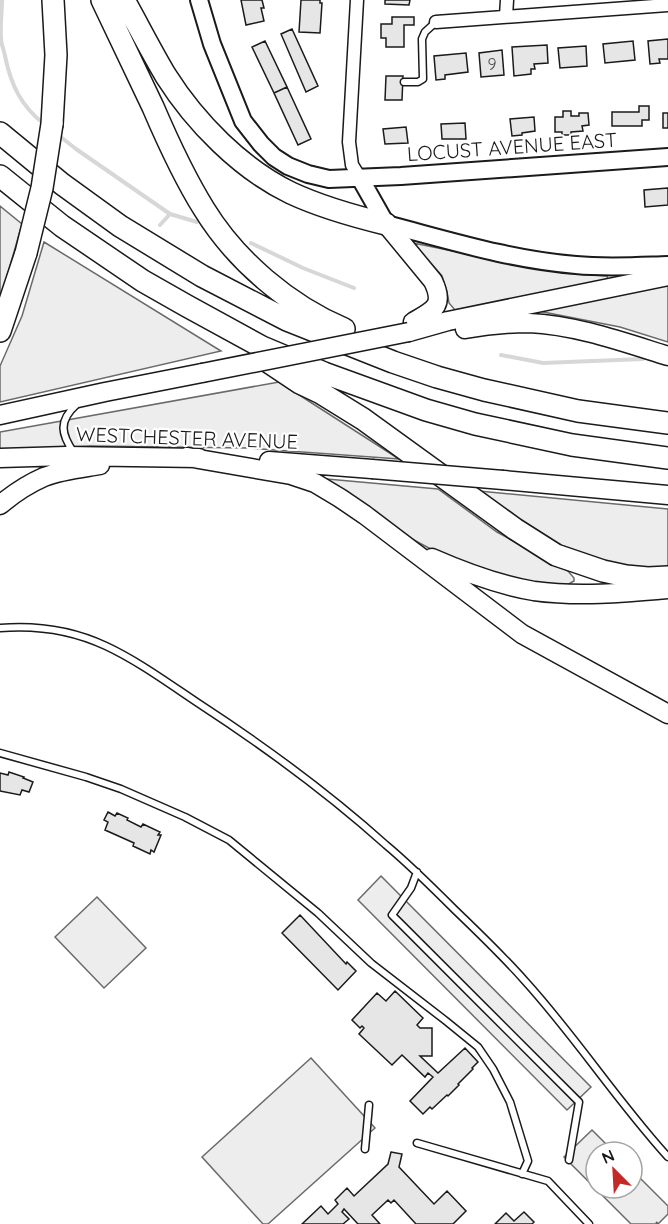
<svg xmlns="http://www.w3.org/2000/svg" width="668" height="1224" font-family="Quicksand,sans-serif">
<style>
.built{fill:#ededed;stroke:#6a6a6a;stroke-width:1.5}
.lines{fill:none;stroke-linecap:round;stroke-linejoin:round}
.stream{stroke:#d7d7d7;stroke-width:4}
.building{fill:#e6e6e6;stroke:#1a1a1a;stroke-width:1.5}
.lane-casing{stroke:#1a1a1a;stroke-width:9}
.street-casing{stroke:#1a1a1a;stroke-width:15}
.secondary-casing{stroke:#1a1a1a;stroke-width:20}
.primary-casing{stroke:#1a1a1a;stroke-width:21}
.highway-casing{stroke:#1a1a1a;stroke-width:24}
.path{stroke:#5f5f5f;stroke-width:2;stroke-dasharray:4.5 3;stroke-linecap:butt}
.lane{stroke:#fff;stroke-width:6}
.street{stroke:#fff;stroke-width:12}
.secondary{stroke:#fff;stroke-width:16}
.primary{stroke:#fff;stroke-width:18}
.highway{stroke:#fff;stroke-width:21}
.primary-bridge-casing{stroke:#1a1a1a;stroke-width:21;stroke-linecap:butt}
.highway-bridge-casing{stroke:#1a1a1a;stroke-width:24;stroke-linecap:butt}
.primary-bridge{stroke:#fff;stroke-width:18}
.highway-bridge{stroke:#fff;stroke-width:21}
.labels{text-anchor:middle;stroke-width:4.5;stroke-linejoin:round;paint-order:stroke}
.number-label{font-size:16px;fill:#4d4d4d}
.street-label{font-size:20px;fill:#1a1a1a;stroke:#fff}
</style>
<rect width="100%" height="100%" fill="#fff"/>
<path class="built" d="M0 206 22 224 0 301Z
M44 242 221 351 0 402V366L22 316Z
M413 243 563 273 607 276 608 280 455 310 449 303 447 292 442 276Z
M668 284V342L620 327 533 310Z
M279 382 399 459 248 448 91 446 0 451V432Z
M327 479 438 489 497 532 568 571 574 578V581L567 585 527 583 444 556 393 529Z
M479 491 668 509V568L626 566 594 558 566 548 523 524Z
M381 876 591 1087 567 1110 358 900Z
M97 897 146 948 104 988 55 937Z
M311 1058 375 1128 268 1224H263L202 1157Z
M592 1130 614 1152H596V1188H632V1170L668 1206V1214L658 1224H631L564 1157Z"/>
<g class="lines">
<path class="stream" d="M2 0C2 12 0 25 1 38 1 44 4 50 5 56 11 85 21 106 44 124
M57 134 76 149 170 214 197 222
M160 225 170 214
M251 243 303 268 354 288
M501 355 543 363 643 359"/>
</g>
<path class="building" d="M241 0H262L264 8H261L264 21 246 25Z
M301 0H320V3H322L320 33 299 32Z
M385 0H410L409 5 385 4Z
M392 17H414V25H404V47H386V38H381V24H392Z
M292 29 318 86 306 92 281 34Z
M668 39V59H659L660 63 650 64 648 41Z
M265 41 287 87 274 93 252 47Z
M633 41 635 60 605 63 603 44Z
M547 45 548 63 534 64 535 69H531V74L514 76 512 47Z
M586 46 587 66 560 68 558 48Z
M502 50 504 75 481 77 479 53Z
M466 53 468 72 445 75V79L436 80 434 56Z
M386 76H403L402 100H385Z
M287 87 311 139 298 145 274 93Z
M639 106H649V120H642V126H612V112H639Z
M563 111H571V116H579V113H588L589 125 582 126 583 131 571 132V135H562V132H555V117H563Z
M663 113H668V128H663Z
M534 117 535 131 522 133V135L512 136 510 119Z
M465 123 466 139H442L441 124Z
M406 127 408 143 385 144 383 129Z
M668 188V205L645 207 644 190Z
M9 772 24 777 23 778 33 782 29 792 22 790 20 795 0 791V773L8 775Z
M108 812 115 816 117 813 128 818 127 820 141 827 143 824 160 832 158 835H161L154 852 151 850 150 854 133 846 134 843 105 830 108 822 104 820Z
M300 915 346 964 347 962 356 971 338 990 282 933Z
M395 991 423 1018 417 1025 420 1028H432V1056H420L438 1073 465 1048 478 1062 472 1068 473 1069 458 1084 459 1085 448 1096 447 1095 432 1109 430 1107 423 1114 410 1101 433 1077 428 1073 425 1077 402 1055 392 1065 359 1034 364 1028 362 1026 360 1028 352 1020 377 993 386 1001Z
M391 1152 402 1154 399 1167 434 1204 447 1191 466 1211 453 1224H416L394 1200 391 1203 388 1200 372 1215 380 1224H358L344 1209 342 1212 349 1219 343 1224H302L321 1206 328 1214 338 1204 335 1200 347 1188 354 1196 388 1164Z
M524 1212 534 1222 532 1224H495L506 1213 514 1221Z"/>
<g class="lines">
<defs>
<path id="lane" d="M404 82H418L423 79 422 39 425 32 436 22
M74 453C61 434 58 421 77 404
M0 628C37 625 72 630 106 646 138 661 168 683 198 703 264 746 328 793 386 845 410 865 433 888 455 910 479 933 503 956 525 981 576 1037 617 1101 668 1157
M0 753 86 777 121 789 185 817 229 840 318 913 371 963 446 1021 478 1047 493 1069 510 1102 528 1161 522 1174
M417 872 411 888 392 915 579 1102 569 1160
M417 1143 548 1181 589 1224
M365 1149 369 1105"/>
<path id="street" d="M357 0 349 142 352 165 360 178
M506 16 507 0
M436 22 668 5"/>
<path id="secondary" d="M199 0 212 44 243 121 261 144 274 157 288 166 308 174 329 179 401 176 668 157
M360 178 386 224C448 240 511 260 576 265 606 268 637 266 668 265"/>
<path id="primary" d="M386 224 433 281C445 306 434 310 413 322
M465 329C486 325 508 323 529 323 576 325 623 342 668 356
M409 332 448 321 668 276
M0 415 105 392 202 373
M187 457 291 475 315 483 340 498 365 515 522 634 668 714
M0 458 66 456 199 458
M269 461 372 469
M503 480 668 495
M0 505C13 494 28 484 44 477 61 470 82 468 100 465
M432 558C464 572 498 585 534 591 578 597 623 593 668 589"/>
<path id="highway" d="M102 0C119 36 136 72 153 107 168 142 184 177 204 209 236 261 288 305 344 329
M124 0C138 25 151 51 166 76 195 122 241 169 291 193 321 207 353 216 386 224
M52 124 56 55 53 0
M0 133 62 184 120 226 202 276 287 320 393 362 437 377 484 390 578 411 668 423
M0 176 62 226 143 281 187 306 262 347 324 373 426 410 475 424 572 445 668 458
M0 331 26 253
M261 357 300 383 321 393 363 419 515 529 556 555 603 571 626 576 648 578 668 577"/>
</defs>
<use href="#lane" class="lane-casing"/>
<use href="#street" class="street-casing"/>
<use href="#secondary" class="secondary-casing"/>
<use href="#primary" class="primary-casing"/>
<use href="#highway" class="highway-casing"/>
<path class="path" d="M656 1222 658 1224"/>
<use href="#lane" class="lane"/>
<use href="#street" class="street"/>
<use href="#secondary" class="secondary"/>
<use href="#primary" class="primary"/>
<use href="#highway" class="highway"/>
<defs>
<path id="primary-bridge" d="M202 373 409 332
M372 469 503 480"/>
<path id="highway-bridge" d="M26 253 42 188 52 124"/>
</defs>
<use href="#primary-bridge" class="primary-bridge-casing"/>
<use href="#highway-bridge" class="highway-bridge-casing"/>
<use href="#primary-bridge" class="primary-bridge"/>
<use href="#highway-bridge" class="highway-bridge"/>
</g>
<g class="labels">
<g class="number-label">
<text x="492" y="70">9</text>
</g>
<g class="street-label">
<text transform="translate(512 147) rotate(-4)" y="7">LOCUST AVENUE EAST</text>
<text transform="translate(187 438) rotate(2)" y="7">WESTCHESTER AVENUE</text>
</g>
</g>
<g transform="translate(614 1170) rotate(336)"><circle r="28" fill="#ffffff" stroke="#a3a3a3" stroke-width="1.5"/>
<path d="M0-4.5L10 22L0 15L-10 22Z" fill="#c62828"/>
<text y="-9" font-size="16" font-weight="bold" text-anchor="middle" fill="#1a1a1a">N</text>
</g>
</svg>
